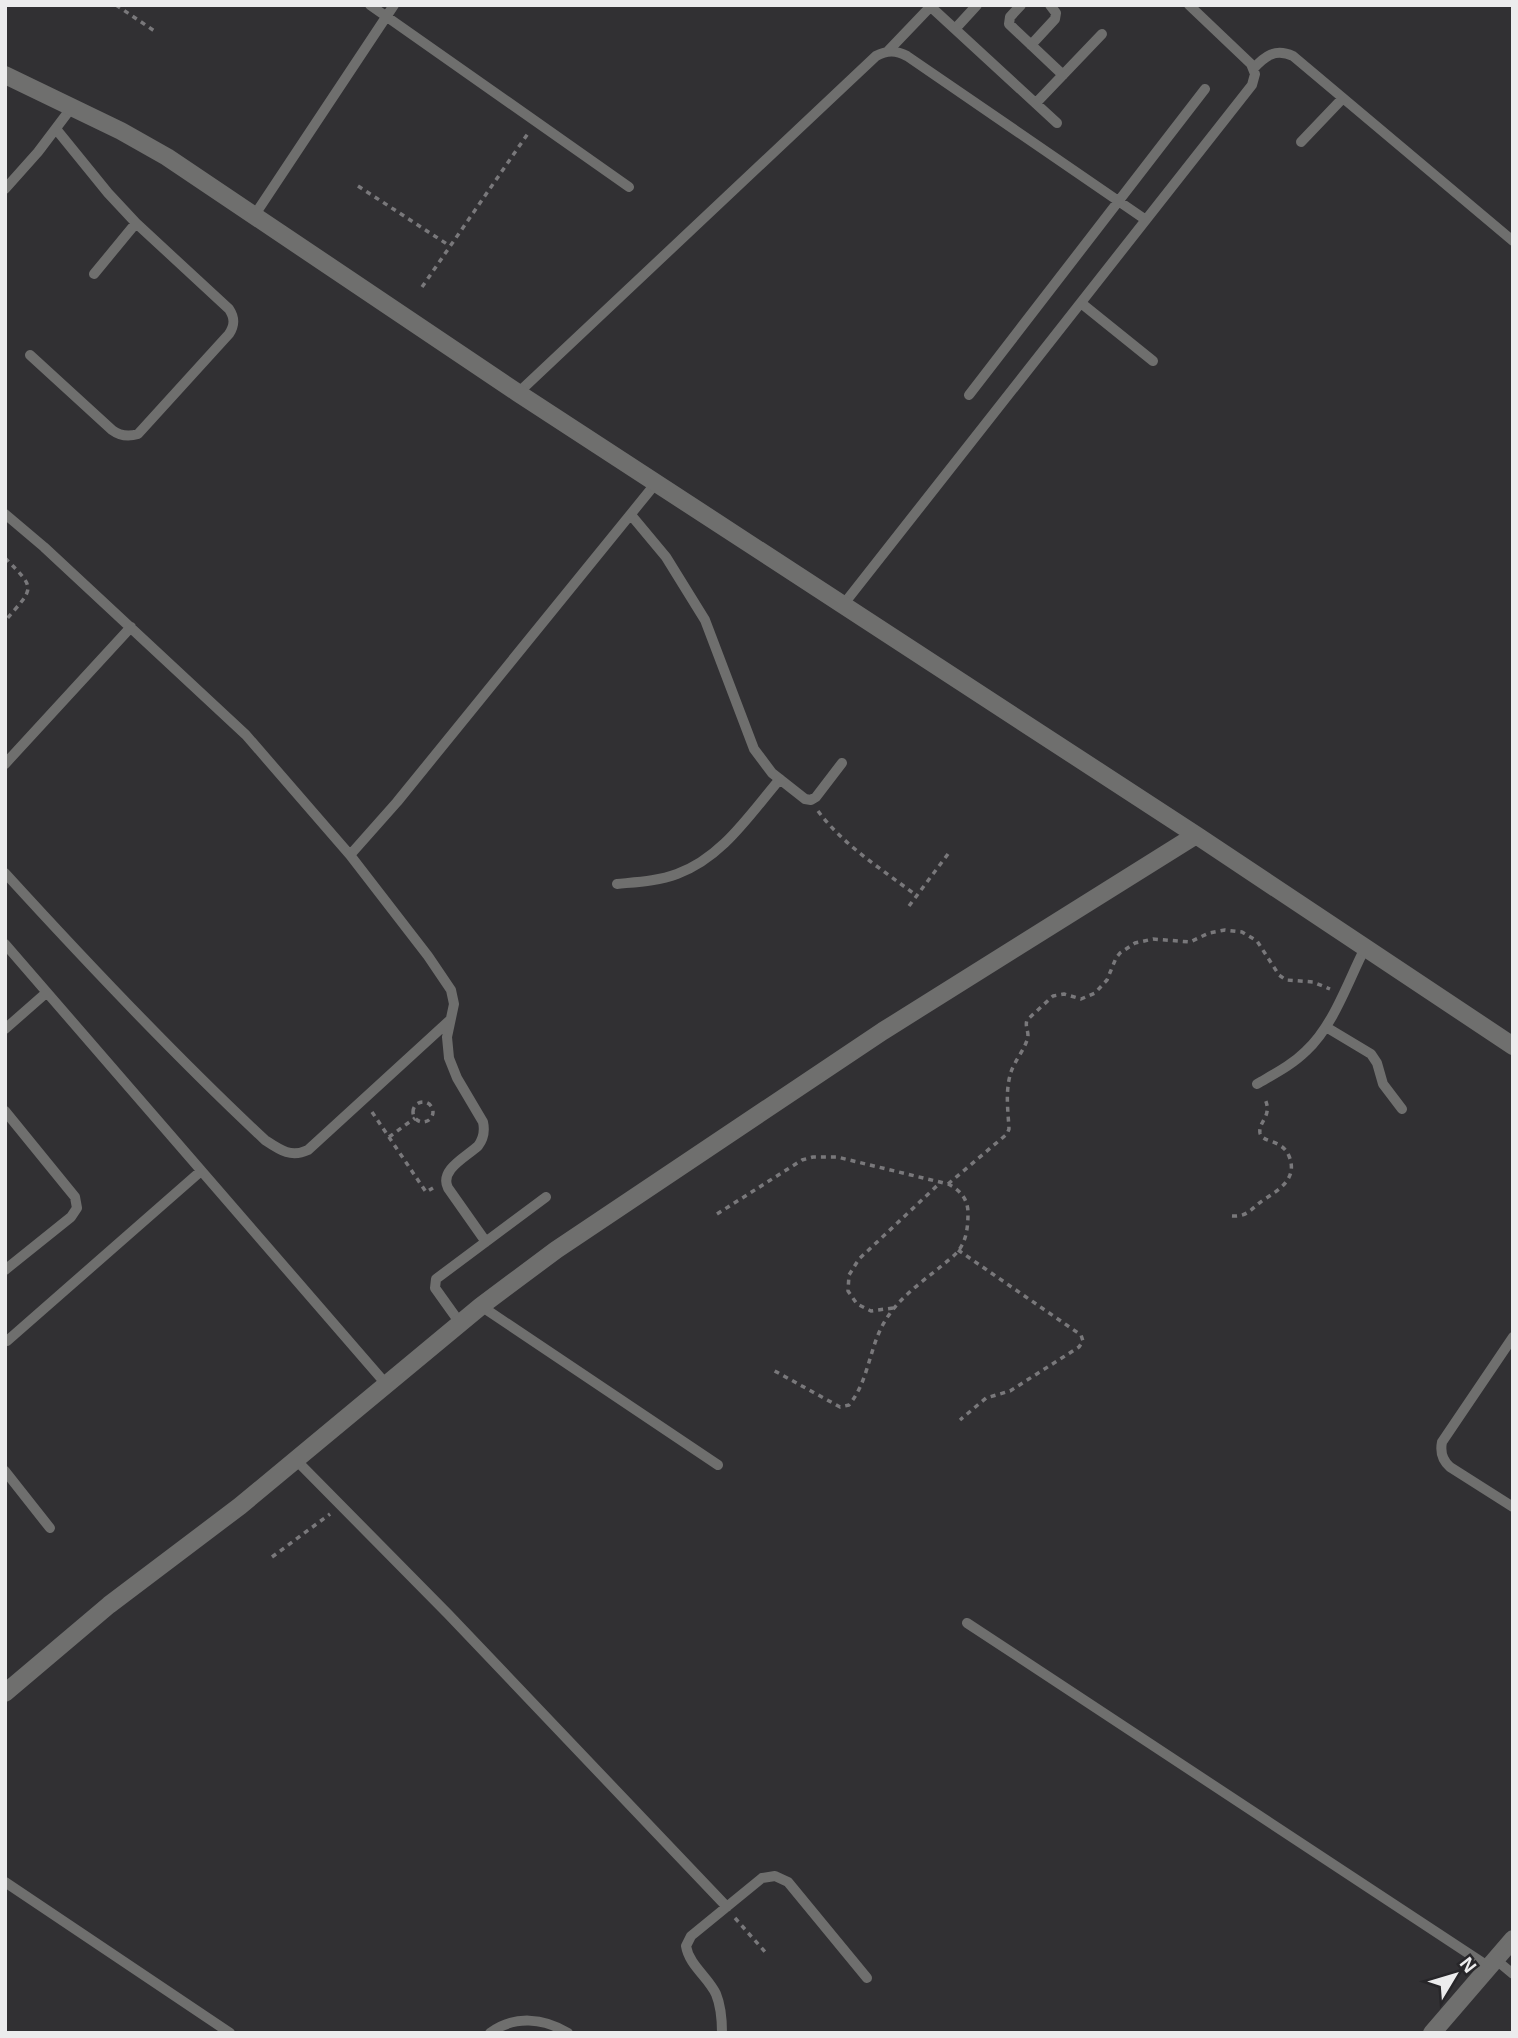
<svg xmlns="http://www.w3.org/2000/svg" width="1518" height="2038" font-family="Arial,sans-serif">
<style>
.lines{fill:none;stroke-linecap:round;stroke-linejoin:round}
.path{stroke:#79787b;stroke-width:3.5;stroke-dasharray:5 5;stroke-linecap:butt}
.service{stroke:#6f6f6e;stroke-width:10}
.minor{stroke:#6f6f6e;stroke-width:18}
</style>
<rect width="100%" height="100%" fill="#313033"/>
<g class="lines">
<path class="path" d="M116 5 156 32
M358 186 450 246
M422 287 529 132
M5 558C37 590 34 587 5 621
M818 811C844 846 883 870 917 896
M909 906 948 854
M413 1112a10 10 0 1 1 20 0a10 10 0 1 1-20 0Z
M372 1112 426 1192 433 1188
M389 1137 415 1118
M948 1184 1007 1134 1009 1129C1008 1110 1005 1091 1011 1072 1014 1062 1027 1046 1028 1036 1028 1030 1025 1026 1027 1020L1053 996 1064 994 1081 999 1095 993 1107 980 1116 958 1120 953 1135 943 1153 939 1190 942 1209 933 1225 930 1242 932 1257 941 1279 975 1286 980 1313 982 1330 989
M717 1214 802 1160 813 1157H837L948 1184C960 1190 968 1199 968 1213 968 1224 967 1236 962 1245 957 1255 947 1261 939 1268 919 1284 898 1299 885 1321 869 1347 869 1381 849 1405L840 1407 773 1370
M1232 1216C1249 1217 1252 1207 1265 1199 1280 1189 1298 1178 1289 1156 1282 1139 1262 1143 1260 1133 1258 1121 1274 1116 1264 1097
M958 1250 1081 1335 1083 1341 1079 1347 1010 1391 986 1398 960 1420
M893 1308 871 1311 857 1304 848 1291 849 1275 859 1259 941 1182
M272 1557 330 1514
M735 1918 766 1953"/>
<path class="service" d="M370 5 629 187
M1021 5 1010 17 1009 24 1063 75
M931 7 1057 123
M955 29 977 5
M1031 45 1055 19 1056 13 1050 5
M888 51 932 5
M1253 69C1265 56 1275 48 1293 56L1513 241
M1036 103 1102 34
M1301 142 1343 98
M5 189 38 152 72 107
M254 216 394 5
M94 274 136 223
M1081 303 1153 361
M30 355 112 430C120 436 128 437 138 434L229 334C235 325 235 318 229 309L136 223 108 193 56 129
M518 393 876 56C887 50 896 50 907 56L1146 220
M969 395 1205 89
M5 514 44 547 246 735 350 855 428 956 451 990 454 1004 447 1037 449 1058 457 1078 483 1122C485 1131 484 1138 478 1146 466 1157 439 1170 448 1188L486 1242
M631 515 666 557 705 620 754 749 772 773 805 799 811 800 816 797 842 763
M843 605 1252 85 1255 74 1251 64 1189 5
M5 764 131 627
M350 855 397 802 656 483
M5 873C89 965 174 1055 265 1140 280 1150 291 1158 308 1150L449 1021
M617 884C637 882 658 881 677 874 722 858 750 814 780 779
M5 944 386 1384
M1326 1027 1371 1054 1377 1063 1383 1084 1402 1109
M5 1029 46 993
M1257 1084C1274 1074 1292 1065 1306 1051 1334 1025 1348 981 1365 948
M5 1111 75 1197 77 1208 71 1217 5 1270
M481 1306 718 1465
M460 1323 435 1288 436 1279 546 1197
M1513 1337 1442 1442C1440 1452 1442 1460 1450 1467L1513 1507
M7 1341 201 1171
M296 1460 448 1614 727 1907
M5 1471 50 1528
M967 1623 1489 1967
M5 1882 230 2033
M1495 1959 1513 1974
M490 2033C514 2015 544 2018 568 2033
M722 2033C722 2020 721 2006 716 1994 708 1977 689 1965 686 1946L691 1936 762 1878 775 1876 788 1882 867 1978"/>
<path class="minor" d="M5 75 121 131 167 157 518 393 1196 835 1513 1046
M5 1693 109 1605 240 1506 481 1306 556 1250 883 1031 1196 835
M1432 2033 1513 1939"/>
</g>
<rect width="1518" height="2038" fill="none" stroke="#ececed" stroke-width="14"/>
<g transform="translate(1455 1975) rotate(52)" stroke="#272629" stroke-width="5" paint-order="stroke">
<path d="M0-5L12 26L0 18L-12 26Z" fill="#ececed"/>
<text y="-10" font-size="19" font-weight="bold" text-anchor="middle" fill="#ececed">N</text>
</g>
</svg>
